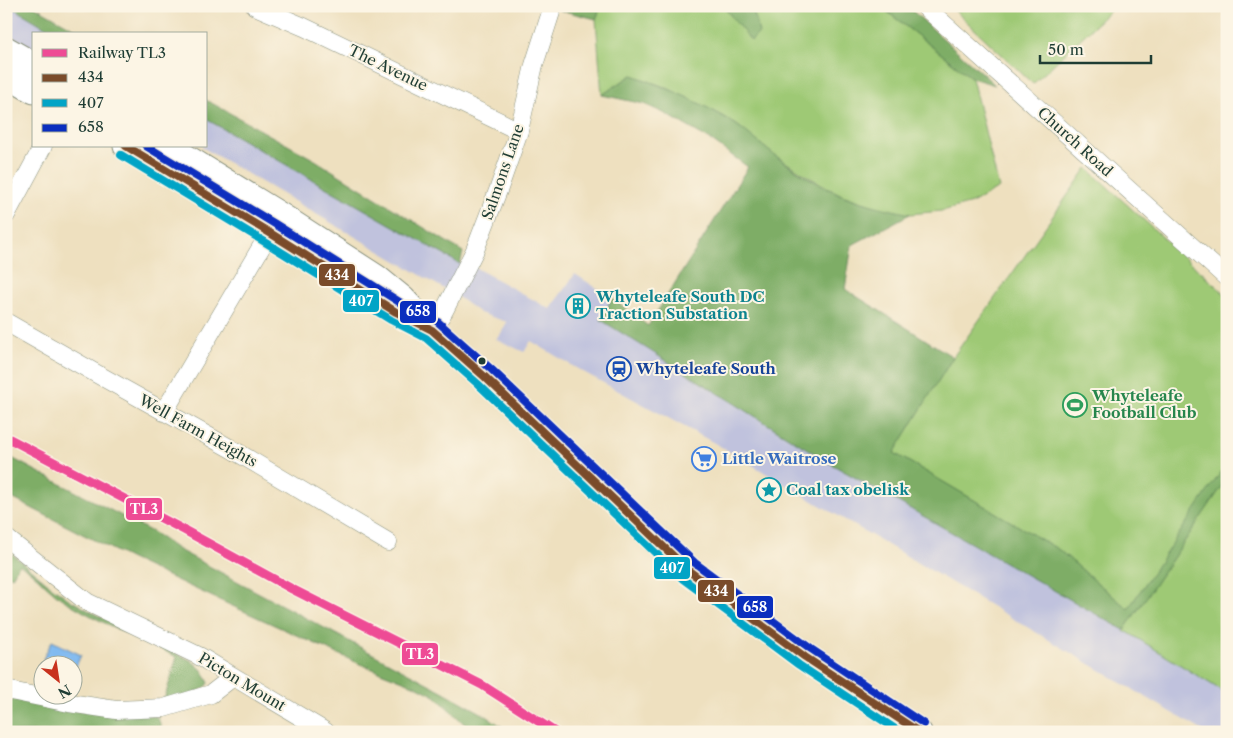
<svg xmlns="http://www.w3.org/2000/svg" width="1233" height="738" font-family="'Libre Caslon Text',serif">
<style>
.industrial{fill:#c0c2dd}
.green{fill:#9ec975;stroke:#5e8354}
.forest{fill:#7ead66;stroke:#4e754d}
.water{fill:#80b9f0;stroke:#507b92}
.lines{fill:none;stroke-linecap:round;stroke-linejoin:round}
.minor-casing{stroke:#868e7a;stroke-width:19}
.highway-casing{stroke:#868e7a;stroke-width:27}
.minor{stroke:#fff;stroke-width:18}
.highway{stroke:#fff;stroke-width:25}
.bus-1-casing{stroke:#fcf5e5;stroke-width:11}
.bus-2-casing{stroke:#fcf5e5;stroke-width:11}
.bus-3-casing{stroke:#fcf5e5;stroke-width:11}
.bus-1{stroke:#7a4b2a;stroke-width:8}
.bus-2{stroke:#02a4c6;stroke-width:8}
.bus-3{stroke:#0a2ebe;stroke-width:8}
.rail-1-casing{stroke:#fcf5e5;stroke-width:12}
.rail-1{stroke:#ee4b95;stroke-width:9}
.bus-dot{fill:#1f3d34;stroke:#fcf5e5;stroke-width:2}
.labels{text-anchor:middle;stroke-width:4;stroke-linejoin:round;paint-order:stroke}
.street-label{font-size:15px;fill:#1f3d34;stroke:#fcf5e5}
.culture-label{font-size:15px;font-weight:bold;fill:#0d838f;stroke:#fcf5e5;text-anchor:start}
.transit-label{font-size:15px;font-weight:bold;fill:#164399;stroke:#fcf5e5;text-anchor:start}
.leisure-label{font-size:15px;font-weight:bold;fill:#27864d;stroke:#fcf5e5;text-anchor:start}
.shop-label{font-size:15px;font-weight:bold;fill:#366cbe;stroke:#fcf5e5;text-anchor:start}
.line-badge{stroke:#fcf5e5;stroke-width:2}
.badge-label{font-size:14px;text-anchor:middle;font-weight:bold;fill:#fff}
</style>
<rect width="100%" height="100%" fill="#fcf5e5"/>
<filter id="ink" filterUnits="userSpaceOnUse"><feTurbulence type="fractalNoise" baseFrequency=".02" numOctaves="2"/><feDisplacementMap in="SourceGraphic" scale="10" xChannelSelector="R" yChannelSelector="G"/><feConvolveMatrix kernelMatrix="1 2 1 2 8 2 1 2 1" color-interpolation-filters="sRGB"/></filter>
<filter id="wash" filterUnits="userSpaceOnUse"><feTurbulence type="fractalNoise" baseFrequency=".0096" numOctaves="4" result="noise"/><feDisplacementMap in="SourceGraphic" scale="20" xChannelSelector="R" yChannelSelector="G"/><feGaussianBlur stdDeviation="1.12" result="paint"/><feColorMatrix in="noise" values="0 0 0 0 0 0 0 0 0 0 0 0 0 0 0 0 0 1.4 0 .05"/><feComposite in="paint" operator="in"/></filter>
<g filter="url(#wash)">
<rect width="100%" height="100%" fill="#eee0bf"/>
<path class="industrial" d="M6 6H10L57 34H34V49L6 33Z
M206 119 460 264 476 268 550 309 575 274 612 298 602 320 833 465 1124 630 1227 694V732H1205L718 445 576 368 531 341 524 352 496 339 500 335 507 322 480 313 458 297 200 146H206Z"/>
<path class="green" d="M601 6H723L751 40 759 33 752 6H880L972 78 999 188 972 203 942 211 910 214 877 207 842 195 816 181 774 155 737 125 704 106 665 87 632 75 602 95 596 19Z
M950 6H1115L1033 84Z
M1087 168 1227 296V473L1128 609 1059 550 894 453 953 357Z
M1227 479V694L1124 630Z"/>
<path class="forest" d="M10 6H34L84 34H57Z
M561 6H601L596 19 560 10Z
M723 6H752L759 33 751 41Z
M880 6H907L995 85 972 78Z
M632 75C668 88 703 103 735 124 749 133 761 145 774 155 794 169 821 187 844 196 865 204 888 209 910 214L852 245 845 289 953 357 894 453 1059 550 1128 609 1227 463V479L1124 630 833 465 601 320 612 298 648 326 748 167 709 139 666 114 644 104 602 95Z
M206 100 315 160 463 252 460 264 206 119Z
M6 455 154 533 177 549 442 691 485 715 510 732H473L435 696 416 686 360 664 217 599 131 559 6 495Z
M6 549 52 587 70 600 95 614 192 661 203 671 209 683C202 695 174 697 161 700L165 697 177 657C140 639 102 624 67 602 49 592 37 573 19 564L12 577 6 574Z
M15 699 154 716 158 718 163 732H6V706L9 701Z"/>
<path class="water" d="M52 641 81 655 73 673 72 666 56 665 43 659Z"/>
</g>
<g filter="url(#ink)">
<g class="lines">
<defs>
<path id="minor" d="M255 6 304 27 519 131
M924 6 1227 278
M6 215 43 146
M6 322 97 374 235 451 388 542
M432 330 444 311 475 250 499 188 519 131 534 65 553 6
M164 412 276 222
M6 538 87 602 199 656 326 732
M6 690 69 703 116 710 164 708 211 694 233 677"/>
<path id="highway" d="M6 49 34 65
M6 75 34 91
M126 146 270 233 354 286 405 317
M168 146 280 215 376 277 403 299 432 330 485 377 689 571 805 657 919 732"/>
</defs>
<use href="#minor" class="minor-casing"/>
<use href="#highway" class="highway-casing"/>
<use href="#minor" class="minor"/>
<use href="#highway" class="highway"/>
<defs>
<path id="bus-1" d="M126 146 270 233 396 312 432 330 485 377 689 571 805 657 919 732"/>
<path id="bus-2" d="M121 155 265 242 391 320 426 338 478 384 683 579 799 665 900 732"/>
<path id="bus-3" d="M146 146 275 224 401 303 438 322 492 370 695 563 811 649 924 724"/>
</defs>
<use href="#bus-1" class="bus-1-casing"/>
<use href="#bus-2" class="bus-2-casing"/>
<use href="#bus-3" class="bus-3-casing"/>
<use href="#bus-1" class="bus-1"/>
<use href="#bus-2" class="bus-2"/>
<use href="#bus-3" class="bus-3"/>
<defs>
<path id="rail-1" d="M6 437 184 530 292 589 482 685 555 732"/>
</defs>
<use href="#rail-1" class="rail-1-casing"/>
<use href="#rail-1" class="rail-1"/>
</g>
</g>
<defs>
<symbol id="building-ring" viewBox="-11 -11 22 22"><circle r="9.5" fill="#fcf5e5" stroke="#0f9aa8" stroke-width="1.5"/><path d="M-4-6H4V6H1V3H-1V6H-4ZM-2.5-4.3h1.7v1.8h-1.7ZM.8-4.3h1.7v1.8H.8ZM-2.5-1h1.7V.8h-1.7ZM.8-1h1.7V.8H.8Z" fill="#0f9aa8"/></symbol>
<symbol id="station-ring" viewBox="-11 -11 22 22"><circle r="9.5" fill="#fcf5e5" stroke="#1a4fb4" stroke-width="1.5"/><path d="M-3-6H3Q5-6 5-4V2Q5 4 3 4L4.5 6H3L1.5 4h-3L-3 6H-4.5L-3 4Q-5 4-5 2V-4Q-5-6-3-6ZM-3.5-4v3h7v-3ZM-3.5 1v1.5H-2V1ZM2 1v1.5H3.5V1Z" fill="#1a4fb4"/></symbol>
<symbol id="stadium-ring" viewBox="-11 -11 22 22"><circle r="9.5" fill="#fcf5e5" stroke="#2e9e5b" stroke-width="1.5"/><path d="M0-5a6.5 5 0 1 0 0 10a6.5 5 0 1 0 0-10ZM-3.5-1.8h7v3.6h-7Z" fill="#2e9e5b"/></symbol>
<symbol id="supermarket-ring" viewBox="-11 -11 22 22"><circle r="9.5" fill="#fcf5e5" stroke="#3f7fe0" stroke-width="1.5"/><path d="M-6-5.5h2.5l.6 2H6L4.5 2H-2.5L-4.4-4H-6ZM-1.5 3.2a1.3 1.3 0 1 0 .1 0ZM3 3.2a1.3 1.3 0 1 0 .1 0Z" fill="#3f7fe0"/></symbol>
<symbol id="sight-ring" viewBox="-11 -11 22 22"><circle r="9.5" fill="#fcf5e5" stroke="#0f9aa8" stroke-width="1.5"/><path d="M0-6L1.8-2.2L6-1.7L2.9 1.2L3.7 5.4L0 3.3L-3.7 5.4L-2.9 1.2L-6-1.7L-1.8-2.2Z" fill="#0f9aa8"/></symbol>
</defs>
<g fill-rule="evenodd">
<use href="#building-ring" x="564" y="292" width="28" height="28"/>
<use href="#station-ring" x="605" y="355" width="28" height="28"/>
<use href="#stadium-ring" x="1061" y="391" width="28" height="28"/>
<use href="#supermarket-ring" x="690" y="445" width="28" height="28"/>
<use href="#sight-ring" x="755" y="476" width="28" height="28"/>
</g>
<circle class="bus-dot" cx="482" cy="361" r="4.5"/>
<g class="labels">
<g class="street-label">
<text transform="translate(388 68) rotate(26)" y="5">The Avenue</text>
<text transform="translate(1075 142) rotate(42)" y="5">Church Road</text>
<text transform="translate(503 172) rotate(-71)" y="5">Salmons Lane</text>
<text transform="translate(198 431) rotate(29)" y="5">Well Farm Heights</text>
<text transform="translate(242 682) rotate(31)" y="5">Picton Mount</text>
</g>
<g class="culture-label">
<text x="596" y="302">Whyteleafe South DC<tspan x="596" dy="17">Traction Substation</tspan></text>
<text x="786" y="495">Coal tax obelisk</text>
</g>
<g class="transit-label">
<text x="636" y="374">Whyteleafe South</text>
</g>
<g class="leisure-label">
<text x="1092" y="401">Whyteleafe<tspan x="1092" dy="17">Football Club</tspan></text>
</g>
<g class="shop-label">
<text x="722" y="464">Little Waitrose</text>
</g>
</g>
<g class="line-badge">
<rect x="318" y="263" width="38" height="24" rx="5" fill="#7a4b2a"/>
<rect x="342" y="289" width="38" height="24" rx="5" fill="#02a4c6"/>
<rect x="399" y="300" width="38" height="24" rx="5" fill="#0a2ebe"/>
<rect x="125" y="497" width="38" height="24" rx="5" fill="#ee4b95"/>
<rect x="653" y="556" width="38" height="24" rx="5" fill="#02a4c6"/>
<rect x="697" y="579" width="38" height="24" rx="5" fill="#7a4b2a"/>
<rect x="736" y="595" width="38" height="24" rx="5" fill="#0a2ebe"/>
<rect x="401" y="642" width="38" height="24" rx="5" fill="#ee4b95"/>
</g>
<g class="badge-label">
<text x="337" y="280">434</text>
<text x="361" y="306">407</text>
<text x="418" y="316">658</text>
<text x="144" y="514">TL3</text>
<text x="672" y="573">407</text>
<text x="716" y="596">434</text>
<text x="755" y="612">658</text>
<text x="420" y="659">TL3</text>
</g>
<rect width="1233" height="738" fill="none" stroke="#fcf5e5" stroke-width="25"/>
<rect x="32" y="32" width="175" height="115" fill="#fcf5e5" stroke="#a4ab9e"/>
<rect x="42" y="49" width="25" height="8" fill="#ee4b95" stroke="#a4ab9e"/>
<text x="78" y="58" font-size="15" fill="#1f3d34">Railway TL3</text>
<rect x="42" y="74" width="25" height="8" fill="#7a4b2a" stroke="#a4ab9e"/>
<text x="78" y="82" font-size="15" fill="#1f3d34">434</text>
<rect x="42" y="99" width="25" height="8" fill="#02a4c6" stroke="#a4ab9e"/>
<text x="78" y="108" font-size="15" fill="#1f3d34">407</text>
<rect x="42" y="124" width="25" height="8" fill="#0a2ebe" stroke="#a4ab9e"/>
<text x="78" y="132" font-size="15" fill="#1f3d34">658</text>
<g transform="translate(58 680) rotate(150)"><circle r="24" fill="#fcf5e5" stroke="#a4ab9e"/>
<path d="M0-4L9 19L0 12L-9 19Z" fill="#c8321e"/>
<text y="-8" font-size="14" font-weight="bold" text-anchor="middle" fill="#1f3d34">N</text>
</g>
<path d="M1040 55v8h111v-8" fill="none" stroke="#1f3d34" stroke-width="2.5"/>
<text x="1048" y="55" font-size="15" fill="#1f3d34" stroke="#fcf5e5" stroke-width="4" paint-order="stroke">50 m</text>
</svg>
